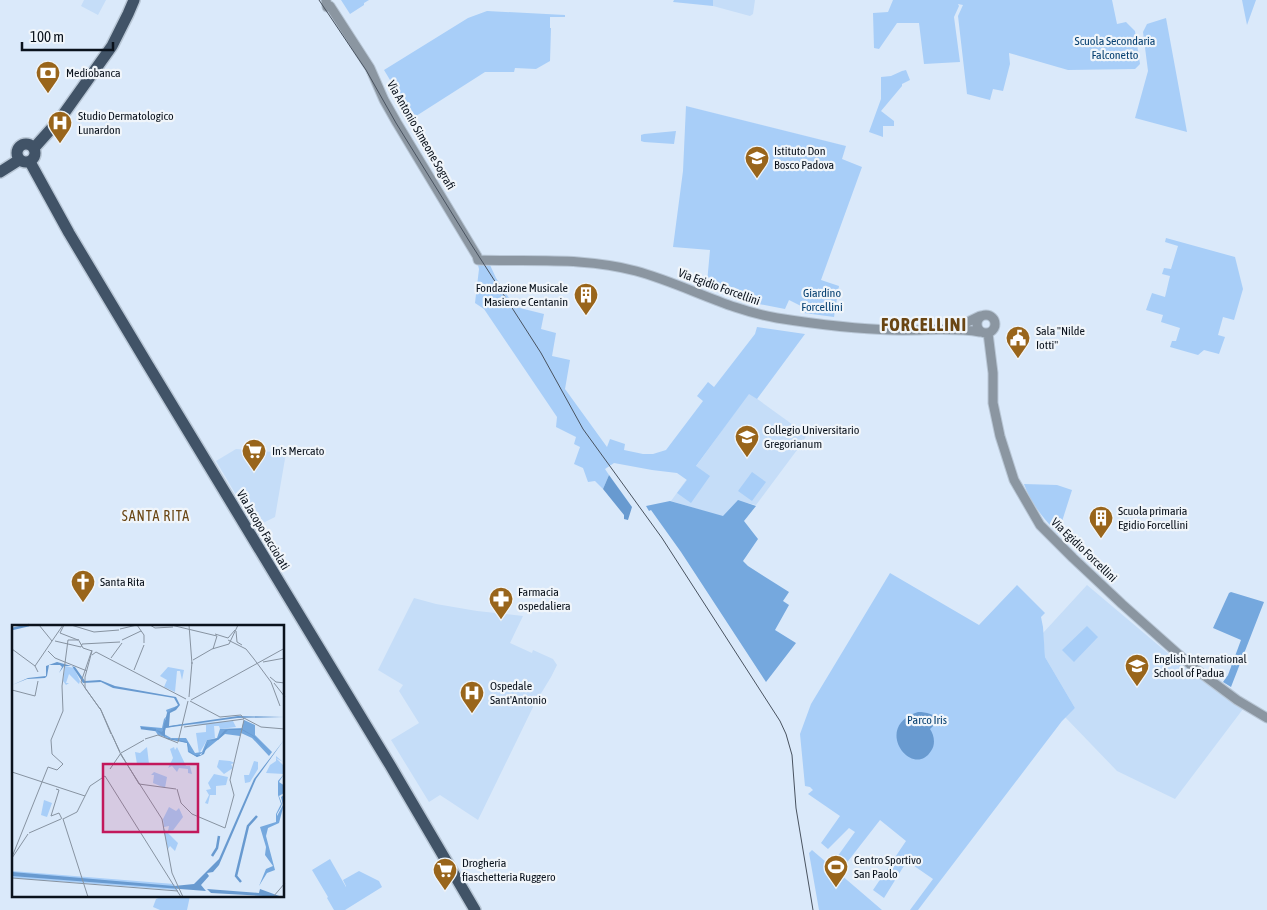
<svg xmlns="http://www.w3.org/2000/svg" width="1267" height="910" font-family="'Asap Condensed',sans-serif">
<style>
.built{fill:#c5ddf8}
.green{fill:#a8cef8}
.forest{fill:#75a8de}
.water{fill:#689ad0}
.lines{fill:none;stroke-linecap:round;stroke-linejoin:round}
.minor-casing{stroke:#b9c7d6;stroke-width:11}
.major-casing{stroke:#b9c7d6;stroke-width:14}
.minor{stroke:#8b96a1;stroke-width:9}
.major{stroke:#415367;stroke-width:11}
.tram{stroke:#48525f;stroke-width:1}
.labels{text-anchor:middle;stroke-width:4.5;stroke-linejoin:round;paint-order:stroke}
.park-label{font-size:12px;fill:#064071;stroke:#f0f5fa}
.poi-label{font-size:12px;fill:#0a121c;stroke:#f0f5fa;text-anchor:start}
.street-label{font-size:12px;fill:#0a121c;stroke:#f0f5fa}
.neighbourhood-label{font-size:14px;letter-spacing:1px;fill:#694513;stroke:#f0f5fa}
.district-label{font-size:18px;font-weight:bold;letter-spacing:1px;fill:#694513;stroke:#f0f5fa}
.inset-river{fill:none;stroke:#689ad0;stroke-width:2.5}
.inset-road{fill:none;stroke:#8793a1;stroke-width:1}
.view{fill:#c2185b;fill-opacity:0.15;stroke:#c2185b;stroke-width:2.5}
.inset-edge{fill:none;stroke:#0a121c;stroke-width:2.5}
</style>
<rect width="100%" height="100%" fill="#dae9fa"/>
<path class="built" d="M84 0H106L98 15 81 6Z
M713 0H755L753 14 750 16 713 6Z
M749 393 807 435 797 450 756 505 738 501 723 517 671 501Z
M236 449 286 453 275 517 255 527 216 461Z
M1087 585 1189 671 1233 703 1243 709 1175 799 1117 771 1065 717 1075 708 1045 657 1043 633Z
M414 598 436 604 477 611 523 616 510 643 532 653 533 650 553 659 557 665 551 677 534 705 518 738 478 820 440 795 429 802 391 740 419 723 399 691 403 685 378 670Z"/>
<path class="green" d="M341 0H369L364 3V5L350 14Z
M674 0H713V6L673 2Z
M893 0H1112L1117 24 1126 22 1135 31 1140 64 1135 69 1068 70 1009 53 1010 64 1003 91 993 89 990 100 967 94 958 16 963 5 958 4 959 6 954 17 960 62 924 64 919 23H897L879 49 874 48 873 13 888 12Z
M1242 0H1256L1247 25Z
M487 11 565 15V17H550V28H551L550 61 536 69 515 68 514 72H485L413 118 384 70 468 18Z
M1166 18 1187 132 1135 118 1148 71 1143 32 1147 24Z
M906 70 910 80 902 84V86L881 111 894 121V126H883V137L869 132 881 99V77L891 76 902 71Z
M686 106 846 146 842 159 862 167 821 280 839 286 834 317 804 313 805 308 789 300 785 309 759 304 730 295 707 283 710 250 673 247 683 171Z
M676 131 674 144 644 142 641 141V135L644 134Z
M1166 238 1235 257 1243 289 1234 320 1223 317 1218 335 1225 337 1219 354 1204 350 1198 355 1170 347 1172 341H1176L1180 328 1161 322 1163 315 1146 310 1152 293 1165 297 1170 276 1162 274 1164 268 1171 269 1178 246 1165 242Z
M478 265H490L496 278 513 304 516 307 544 314 541 329 556 333 552 356 570 360 565 389 607 447 610 439 625 444 624 450 643 454H653L666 450 703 401 697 396 708 382 714 387 755 334 757 327 805 334 757 399 749 394 696 466 710 476 691 503 677 493 687 480 677 473 652 470 614 463 605 469 609 475 603 489 595 481 588 482 583 468 574 464 580 447 574 444 576 437 556 427 557 417 484 309 475 303 479 269Z
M752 472 766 482 752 501 738 491Z
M1024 484 1057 485 1072 490 1058 534C1044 519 1031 504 1024 484Z
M890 573 979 625 1017 585 1045 613 1041 617 1043 627 1045 657 1075 708 1062 721 918 910H910L933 879 907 861 884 898 873 890 906 841 880 820 845 865 837 857 855 832 849 828 828 849 821 843 840 816 808 794 813 790 810 787 805 786 800 734 811 704Z
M1087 626 1098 637 1074 662 1062 650Z
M812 850 882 910H819L809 853Z
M330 859 346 887V886L343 880 359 871 379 881 382 887 345 910H334L327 898 328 897 312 870Z
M164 896H190L187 910H160L153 907 156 899Z"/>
<path class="forest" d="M738 500 756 506 744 521 758 539 743 561 748 566 789 592 783 601 789 605 775 630 796 643 766 682 681 552 651 510 649 511 646 506 670 501 723 516Z
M1231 592 1264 602 1231 687 1223 682 1228 675 1241 640 1213 628 1229 593Z"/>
<path class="water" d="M609 475 632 507 628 520 624 519V515L603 489Z
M918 712C927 712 933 714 939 720L930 729C934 735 936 744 931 751 913 780 871 727 918 712Z"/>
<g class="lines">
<defs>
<path id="minor" d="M326 0 327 7 330 6 370 68 384 100 397 123 477 256 478 260C531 262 584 257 636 271 684 284 728 310 777 318 815 324 854 329 893 330 923 331 952 327 980 332
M977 324a9 9 0 1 1 18 0a9 9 0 1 1-18 0Z
M953 329 980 316
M988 333 993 373V403L1000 436 1014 480 1040 525 1073 558 1122 604 1194 668 1237 700 1267 718"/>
<path id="major" d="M17 153a9 9 0 1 1 18 0a9 9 0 1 1-18 0Z
M34 148 60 119 112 46 128 14 134 0
M30 162 69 233 148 365 390 765 475 910
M0 172 19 160"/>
</defs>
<use href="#minor" class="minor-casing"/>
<use href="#major" class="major-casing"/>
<use href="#minor" class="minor"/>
<use href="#major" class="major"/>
<path class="tram" d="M319 0 366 70 396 123 471 244 541 353 583 429 662 538 780 721 786 734 792 755 796 808 813 910"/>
</g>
<defs>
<symbol id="bank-pin" viewBox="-11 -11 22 30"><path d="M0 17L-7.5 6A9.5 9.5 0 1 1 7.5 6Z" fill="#99651b" stroke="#f0f5fa"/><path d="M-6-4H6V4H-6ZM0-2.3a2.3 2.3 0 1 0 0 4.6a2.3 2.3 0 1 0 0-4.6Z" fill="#fff"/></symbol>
<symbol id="hospital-pin" viewBox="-11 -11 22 30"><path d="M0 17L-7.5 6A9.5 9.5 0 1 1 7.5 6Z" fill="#99651b" stroke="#f0f5fa"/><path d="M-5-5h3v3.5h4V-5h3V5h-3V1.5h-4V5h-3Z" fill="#fff"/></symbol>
<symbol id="school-pin" viewBox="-11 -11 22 30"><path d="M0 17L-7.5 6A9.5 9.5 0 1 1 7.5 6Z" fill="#99651b" stroke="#f0f5fa"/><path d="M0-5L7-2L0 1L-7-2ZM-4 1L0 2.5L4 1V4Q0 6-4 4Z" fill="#fff"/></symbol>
<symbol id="building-pin" viewBox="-11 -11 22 30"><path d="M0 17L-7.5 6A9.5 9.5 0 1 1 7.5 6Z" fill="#99651b" stroke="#f0f5fa"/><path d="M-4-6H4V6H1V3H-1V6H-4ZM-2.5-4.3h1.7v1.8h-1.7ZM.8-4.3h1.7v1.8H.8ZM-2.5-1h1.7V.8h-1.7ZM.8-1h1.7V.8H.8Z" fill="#fff"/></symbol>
<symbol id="civic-pin" viewBox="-11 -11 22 30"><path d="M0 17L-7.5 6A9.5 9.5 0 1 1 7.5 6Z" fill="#99651b" stroke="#f0f5fa"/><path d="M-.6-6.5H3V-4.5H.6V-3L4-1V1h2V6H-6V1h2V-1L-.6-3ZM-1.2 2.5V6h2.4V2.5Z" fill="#fff"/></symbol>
<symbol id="university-pin" viewBox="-11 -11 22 30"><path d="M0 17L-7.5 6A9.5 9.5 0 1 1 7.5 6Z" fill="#99651b" stroke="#f0f5fa"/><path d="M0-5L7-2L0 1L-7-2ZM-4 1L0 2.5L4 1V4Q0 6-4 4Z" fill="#fff"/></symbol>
<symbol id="supermarket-pin" viewBox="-11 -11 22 30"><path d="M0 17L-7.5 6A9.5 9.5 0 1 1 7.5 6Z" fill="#99651b" stroke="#f0f5fa"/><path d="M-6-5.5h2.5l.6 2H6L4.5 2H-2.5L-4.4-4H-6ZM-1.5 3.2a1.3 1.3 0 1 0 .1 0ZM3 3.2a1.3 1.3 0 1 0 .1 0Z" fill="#fff"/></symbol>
<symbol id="church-pin" viewBox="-11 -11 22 30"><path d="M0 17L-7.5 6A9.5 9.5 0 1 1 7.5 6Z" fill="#99651b" stroke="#f0f5fa"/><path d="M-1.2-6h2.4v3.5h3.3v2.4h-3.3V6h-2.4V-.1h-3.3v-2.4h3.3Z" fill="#fff"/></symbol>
<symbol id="pharmacy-pin" viewBox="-11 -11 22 30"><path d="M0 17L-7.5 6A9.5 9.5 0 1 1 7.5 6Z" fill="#99651b" stroke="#f0f5fa"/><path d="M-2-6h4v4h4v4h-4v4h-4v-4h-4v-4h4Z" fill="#fff"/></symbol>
<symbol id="stadium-pin" viewBox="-11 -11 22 30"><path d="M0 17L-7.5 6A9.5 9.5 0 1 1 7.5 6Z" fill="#99651b" stroke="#f0f5fa"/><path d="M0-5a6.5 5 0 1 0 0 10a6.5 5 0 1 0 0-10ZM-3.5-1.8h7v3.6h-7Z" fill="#fff"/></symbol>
</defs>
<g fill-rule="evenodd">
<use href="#bank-pin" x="34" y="59" width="28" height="38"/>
<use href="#hospital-pin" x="46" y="109" width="28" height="38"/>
<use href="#school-pin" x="743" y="144" width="28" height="38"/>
<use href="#building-pin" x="572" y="281" width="28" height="38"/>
<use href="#civic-pin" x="1004" y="324" width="28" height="38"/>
<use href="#university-pin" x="733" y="423" width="28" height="38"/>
<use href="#supermarket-pin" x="240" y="437" width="28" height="38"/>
<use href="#building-pin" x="1087" y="504" width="28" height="38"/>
<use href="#church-pin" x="69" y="568" width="28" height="38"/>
<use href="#pharmacy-pin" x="487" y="585" width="28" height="38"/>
<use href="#school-pin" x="1123" y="652" width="28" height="38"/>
<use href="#hospital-pin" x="458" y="679" width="28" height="38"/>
<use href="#stadium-pin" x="822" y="853" width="28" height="38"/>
<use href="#supermarket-pin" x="431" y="856" width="28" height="38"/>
</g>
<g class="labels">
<g class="park-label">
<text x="1115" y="45">Scuola Secondaria<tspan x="1115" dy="14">Falconetto</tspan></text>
<text x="822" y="297">Giardino<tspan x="822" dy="14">Forcellini</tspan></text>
<text x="927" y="724">Parco Iris</text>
</g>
<g class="poi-label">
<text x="66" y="77">Mediobanca</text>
<text x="78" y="120">Studio Dermatologico<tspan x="78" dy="14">Lunardon</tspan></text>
<text x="774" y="155">Istituto Don<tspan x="774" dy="14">Bosco Padova</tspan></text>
<text x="568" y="292" text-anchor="end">Fondazione Musicale<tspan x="568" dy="14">Masiero e Centanin</tspan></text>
<text x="1036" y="335">Sala "Nilde<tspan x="1036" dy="14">Iotti"</tspan></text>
<text x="764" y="434">Collegio Universitario<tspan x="764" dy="14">Gregorianum</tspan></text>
<text x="272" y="455">In's Mercato</text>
<text x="1118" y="515">Scuola primaria<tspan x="1118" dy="14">Egidio Forcellini</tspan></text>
<text x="100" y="586">Santa Rita</text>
<text x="518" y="596">Farmacia<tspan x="518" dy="14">ospedaliera</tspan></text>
<text x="1154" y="663">English International<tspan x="1154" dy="14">School of Padua</tspan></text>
<text x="490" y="690">Ospedale<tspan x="490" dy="14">Sant'Antonio</tspan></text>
<text x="854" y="864">Centro Sportivo<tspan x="854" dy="14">San Paolo</tspan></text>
<text x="462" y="867">Drogheria<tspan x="462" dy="14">fiaschetteria Ruggero</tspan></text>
</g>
<g class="street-label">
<text transform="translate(421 135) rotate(60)" y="4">Via Antonio Simeone Sografi</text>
<text transform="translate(719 287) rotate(20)" y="4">Via Egidio Forcellini</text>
<text transform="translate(263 530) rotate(59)" y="4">Via Jacopo Facciolati</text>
<text transform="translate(1084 550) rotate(44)" y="4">Via Egidio Forcellini</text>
</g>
<g class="neighbourhood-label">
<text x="156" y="521">SANTA RITA</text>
</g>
<g class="district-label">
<text x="924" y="331">FORCELLINI</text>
</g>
</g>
<g transform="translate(12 625)">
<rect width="272" height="272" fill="#dae9fa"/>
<path d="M53 41 62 43 68 56 67 59 57 49 54 58H57L54 60 51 56ZM156 42 172 45 170 55 168 46H165L163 67 152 62 155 55 148 51ZM221 96 224 102 208 104 207 101H202L203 113 195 115 187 129 184 108 194 107V100H197L172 99ZM135 122 137 139H125L123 127 128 128ZM162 122 163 125 165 122 174 141H178L180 149 176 148V144L167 143 165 147 160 141 156 143 161 133 158 124ZM264 131 271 137 264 133 272 141V149L254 148 258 140 264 136ZM207 135 218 136 223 138 219 139 221 143 212 149 205 142ZM242 136 246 137V144L238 157 233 158 232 150H237ZM142 147 155 152 153 163 141 158 142 150H139ZM202 149 216 152 214 160 204 161V170H198L196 179 193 178 197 170 194 165 199 164 196 158ZM32 175 40 178 35 192 29 190ZM157 182 164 186 167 183 171 192 159 208 161 205 156 206 157 201 152 202 151 194ZM151 203 166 218 163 226 158 221 156 224ZM0 246 162 259 165 265 0 253Z" fill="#a8cef8"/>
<path d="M165 81 156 88V90L155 91V92L153 94V99L150 107 153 102 172 99 154 103 152 109 159 113H174L183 128 190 127 195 115 205 113 208 104 230 103 232 95 243 100V110L260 127 257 131 240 113 229 108 228 111 213 109 185 132 176 127 175 118 146 110 142 104H129L128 101 150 103 152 94 156 90 154 85ZM272 149 267 157 273 161 272 168 267 171 270 179 269 182 265 189V191L271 180 269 172 272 170V179L267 198 256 203 254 211 263 245 255 248 247 261 254 244 261 241 253 230 254 222 248 202 264 197V189L269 179 266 170V156Z" fill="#75a8de"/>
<path d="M45 37 63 42 73 56 88 55 103 61 164 72 168 80 164 85 158 88 157 101 226 91 272 92 225 93 153 103V112L175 117 176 118 177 126 183 130H189L197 116 206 113 213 105 217 104H230L242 111 259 129 241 111 230 105H216L206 115 197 116 192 129 188 131 185 132 177 127 175 118 155 114 144 105 150 107 155 88 166 80 162 73 101 63 89 57 71 58 60 41H52L47 48 50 42 48 40H37L35 51 33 53 15 54 0 60 16 53 34 51V41ZM272 115 244 154 207 240 201 247 195 248 197 251 189 260 194 266 0 251V247L162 261 182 259 207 234 242 154ZM195 264 247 268 248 264 270 272 199 268Z" fill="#689ad0"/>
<path class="inset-river" d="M0 4 17 0M129 103 144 105M200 231 205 223 207 211M229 257 224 251 236 201 245 191"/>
<path class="inset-road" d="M27 0 40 16M59 0 82 7M125 0 132 10V18M138 0 143 3 161 2M159 0 205 11 201 24M177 0 180 39M108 4 125 0M224 6 225 17 230 20M82 7 107 5M203 9 216 13 223 5M66 14 71 23 80 26 73 52V63L89 85 109 130 150 194 160 248 171 272M110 15 129 6M216 15 234 24 242 34 259 57 268 81M40 16 51 0M43 16 69 22M69 22 70 19 108 17M0 24 23 41M200 24 217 19 226 0M80 25 69 57 88 84M36 26 43 33 75 46M80 30 84 27 174 74M99 33 110 18M181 35 200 24M251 37 273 33M122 45 132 20M26 47 23 41 40 16M258 52 264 57 273 58M262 58 273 72M0 65 23 71 26 56M177 72 180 37M179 75 273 23M178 76 208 92 229 90 232 94M88 83 99 109M232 93 249 102 273 104M172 102 232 94M100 110 108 127M133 114 146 110 166 118M166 117 176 76M109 128 132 115M109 129 127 159 164 164M98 144 109 128M0 147 73 171M93 151 169 272M165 164 169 178 180 189 213 203 222 170 218 155 232 95M39 191 47 165 44 164M39 191 47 188 50 194M51 194 76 272M51 194 65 187 78 161 93 151M17 208 49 194M0 232 36 142 45 145 51 139 40 129 39 115 51 86 50 61 56 15H66L48 8 52 0M0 233 16 209M0 253 166 266M261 272 273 258"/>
<path class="view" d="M91 139H186V207H91Z"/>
<rect width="272" height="272" class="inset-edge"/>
</g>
<path d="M22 42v8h91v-8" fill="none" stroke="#0a121c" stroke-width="2.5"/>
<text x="30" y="42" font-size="15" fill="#0a121c" stroke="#f0f5fa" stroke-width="4" paint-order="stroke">100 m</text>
</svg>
